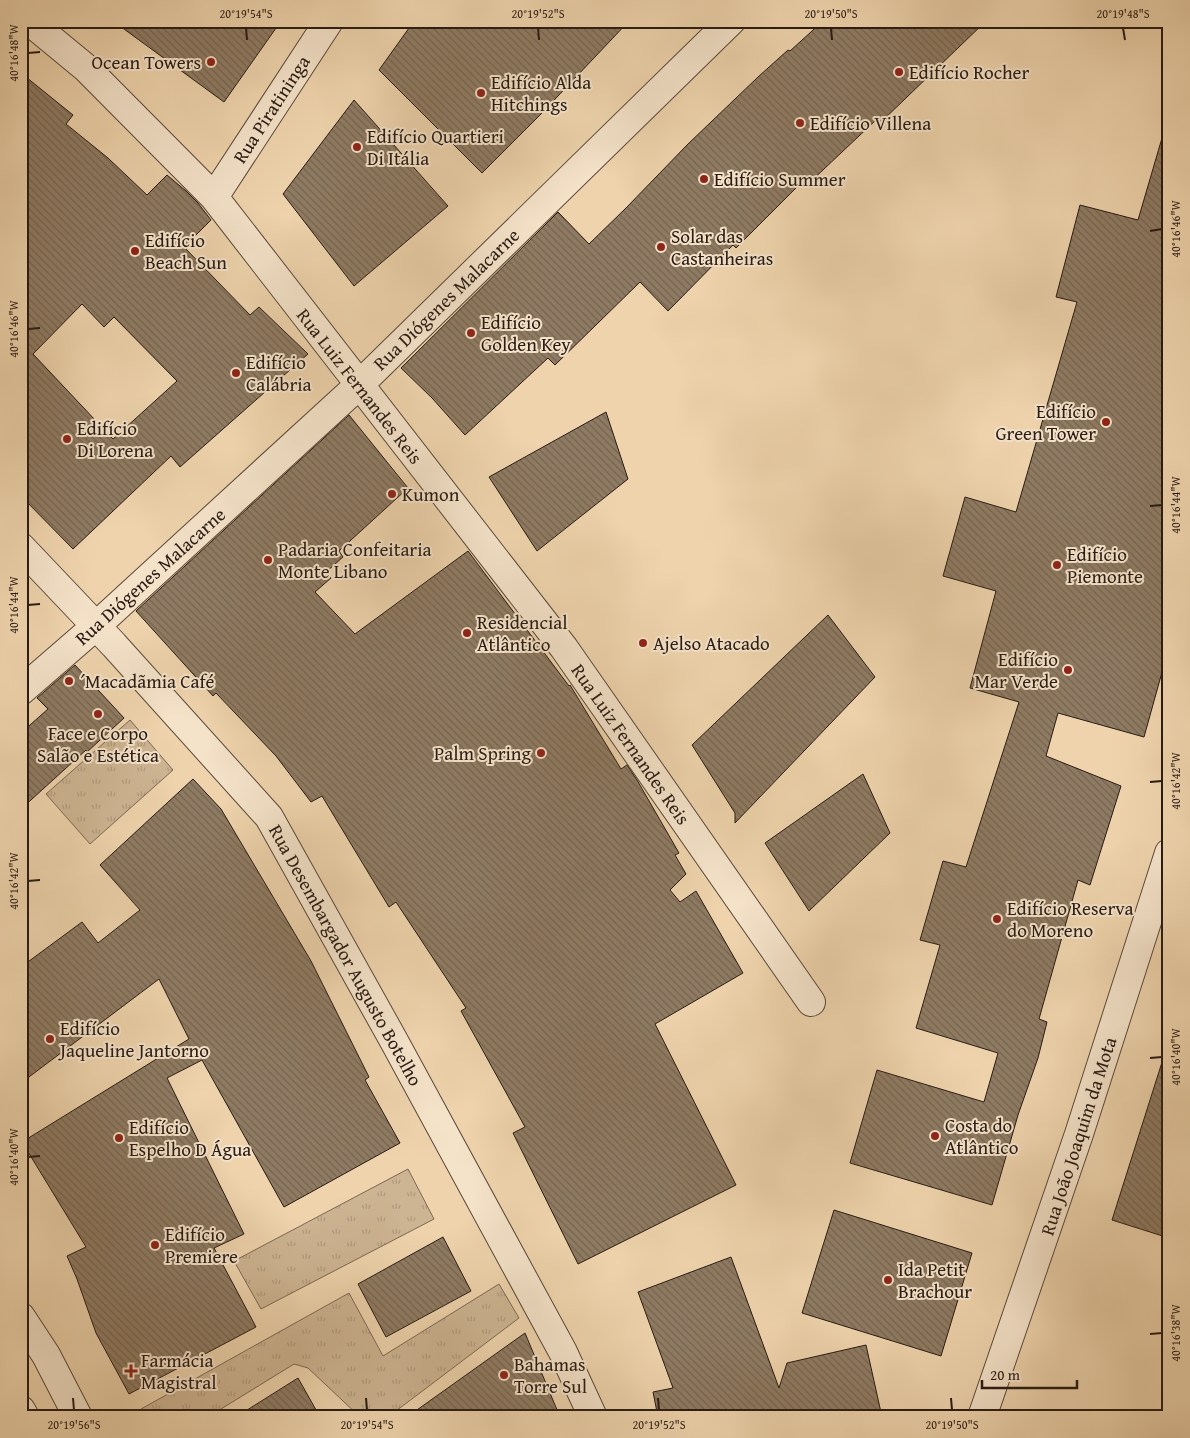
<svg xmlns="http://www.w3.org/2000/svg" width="1190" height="1438" font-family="'Gentium Book Plus',serif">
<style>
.grass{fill:url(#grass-tufts);stroke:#7b6853}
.building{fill:url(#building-back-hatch);stroke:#291b14;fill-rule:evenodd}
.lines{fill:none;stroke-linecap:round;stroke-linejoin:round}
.minor-casing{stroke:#5a493a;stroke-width:30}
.minor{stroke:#f4e2c9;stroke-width:28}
.ticks{fill:none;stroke:#291b14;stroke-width:2}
.poi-dot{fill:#8f2418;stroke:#f4e2c9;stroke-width:2}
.labels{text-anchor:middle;stroke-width:4;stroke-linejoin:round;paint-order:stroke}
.poi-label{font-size:19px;fill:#291b14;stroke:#f4e2c9;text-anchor:start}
.street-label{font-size:19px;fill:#291b14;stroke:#f4e2c9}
.neatline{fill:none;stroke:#291b14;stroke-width:2}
.ticks-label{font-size:12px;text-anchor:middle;fill:#291b14}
</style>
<defs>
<pattern id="grass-tufts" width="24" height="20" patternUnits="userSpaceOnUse" patternTransform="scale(1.25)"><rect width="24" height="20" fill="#cdb492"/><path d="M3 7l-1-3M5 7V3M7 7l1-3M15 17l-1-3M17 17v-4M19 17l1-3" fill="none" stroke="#b09a7d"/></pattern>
<pattern id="building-back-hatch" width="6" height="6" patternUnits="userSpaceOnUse" patternTransform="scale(1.25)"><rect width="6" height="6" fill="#8f7b63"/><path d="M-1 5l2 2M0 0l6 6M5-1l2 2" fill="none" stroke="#756450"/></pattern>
</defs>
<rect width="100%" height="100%" fill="#eed3ac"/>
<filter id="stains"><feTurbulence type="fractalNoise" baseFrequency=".004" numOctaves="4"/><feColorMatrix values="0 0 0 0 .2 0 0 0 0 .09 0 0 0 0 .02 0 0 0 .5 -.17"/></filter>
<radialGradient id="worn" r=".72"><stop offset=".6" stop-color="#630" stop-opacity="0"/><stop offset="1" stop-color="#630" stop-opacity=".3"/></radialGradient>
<path class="grass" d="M130 720 173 770 90 844 46 794Z
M408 1169 434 1219 261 1309 234 1261Z
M499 1284 519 1318 388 1417H360L308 1368 294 1364 208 1417H143L141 1409 349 1293 383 1356Z"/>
<path class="building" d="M113 21H281L224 102Z
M414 21H629L540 115 482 173 379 70Z
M823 21H986L880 123 877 119 806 186 802 182 736 248 733 245 668 311 640 282 555 365 548 358 465 435 432 398 401 368 558 212 589 244 626 208 688 144 758 77 788 50 790 51Z
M21 73 73 115 66 124 108 158 147 195 167 175 186 191 198 203 211 220 184 247 250 315 259 307 308 354 180 467 171 456 73 549 21 496ZM82 304 104 327 114 317 177 381 113 439 33 354Z
M354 100 448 206 354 286 283 194Z
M1162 138 1169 139V647L1144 737 1058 713 1046 756 1121 786 1090 885 1078 880 1039 1019 1047 1022 1038 1058 1018 1115 992 1205 850 1163 877 1070 984 1102 998 1053 916 1028 940 945 920 940 943 861 966 867 1019 702 970 688 996 591 943 576 965 497 1016 512 1077 302 1056 297 1080 205 1138 220Z
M606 412 628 479 537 551 489 477Z
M349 415 408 488 339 551 343 557 326 572 331 578 315 592 355 634 468 551 569 686 570 685 621 769 627 765 637 780 679 853 675 855 686 874 670 890 680 902 696 891 743 973 655 1024 736 1185 578 1264 513 1133 525 1127 461 1011 466 1008 396 902 389 907 322 796 311 802 276 756 216 693 213 696 136 611Z
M828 615 875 677 735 823V813L692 745Z
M75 665 124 718 87 752 86 750 21 809V733L48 709 37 698Z
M863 774 890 833 809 911 765 843Z
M193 779 221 809 311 961 369 1077 365 1080 400 1143 284 1207 202 1060 167 1078 244 1234 214 1248 256 1327 129 1394 96 1333 77 1279 67 1256 86 1247 22 1142 189 1039 159 979 21 1083V967L82 922 98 943 140 910 100 865Z
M1163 1059 1169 1060V1238L1112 1220Z
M834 1210 972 1253 941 1356 802 1313Z
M443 1237 471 1291 386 1337 358 1284Z
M731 1257 779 1388 787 1363 866 1345 882 1417H658L653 1392 673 1388 638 1292Z
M525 1333 560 1417H407Z
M298 1378 320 1417H236Z"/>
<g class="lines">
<defs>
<path id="minor" d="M29 21 86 68 214 197 564 648 811 1002
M214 197 329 21
M21 547 114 645 269 817 394 1041 563 1352 593 1417
M21 691 96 626 359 385 731 21
M21 1317 46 1355 78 1417
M21 1410 25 1417
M982 1417 1079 1134 1169 853"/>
</defs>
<use href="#minor" class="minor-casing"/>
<use href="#minor" class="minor"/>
</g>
<path class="ticks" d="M246 28 247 40M538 28 539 40M831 28 832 40M1123 28 1125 40M28 53 40 52M1150 231 1162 229M28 329 40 328M1150 506 1162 505M28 605 40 604M1150 782 1162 781M28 881 40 880M1150 1058 1162 1057M28 1157 40 1156M1150 1334 1162 1333M73 1398 74 1410M366 1398 367 1410M658 1398 659 1410M951 1398 952 1410"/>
<g class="poi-dot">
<circle cx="211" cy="62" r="5"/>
<circle cx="899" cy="72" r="5"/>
<circle cx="481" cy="93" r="5"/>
<circle cx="800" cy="123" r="5"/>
<circle cx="357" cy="147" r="5"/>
<circle cx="704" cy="179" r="5"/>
<circle cx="661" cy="247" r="5"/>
<circle cx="135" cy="251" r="5"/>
<circle cx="471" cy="333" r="5"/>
<circle cx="236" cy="373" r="5"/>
<circle cx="1106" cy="422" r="5"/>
<circle cx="67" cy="439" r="5"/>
<circle cx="392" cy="494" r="5"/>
<circle cx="268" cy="560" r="5"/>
<circle cx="1057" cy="565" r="5"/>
<circle cx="467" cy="633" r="5"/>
<circle cx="643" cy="643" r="5"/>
<circle cx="1068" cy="670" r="5"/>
<circle cx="69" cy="681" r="5"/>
<circle cx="98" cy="714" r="5"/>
<circle cx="541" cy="753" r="5"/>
<circle cx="997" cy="919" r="5"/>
<circle cx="50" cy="1039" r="5"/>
<circle cx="935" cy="1136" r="5"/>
<circle cx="119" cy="1138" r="5"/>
<circle cx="155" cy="1245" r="5"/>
<circle cx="888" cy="1280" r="5"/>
<path d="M128.5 1363.5h5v5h5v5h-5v5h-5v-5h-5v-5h5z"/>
<circle cx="504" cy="1375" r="5"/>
</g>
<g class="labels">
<g class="poi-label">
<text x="201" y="69" text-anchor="end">Ocean Towers</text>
<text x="909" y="79">Edifício Rocher</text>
<text x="491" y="89">Edifício Alda<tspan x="491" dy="22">Hitchings</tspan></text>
<text x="810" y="130">Edifício Villena</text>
<text x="367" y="143">Edifício Quartieri<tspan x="367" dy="22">Di Itália</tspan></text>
<text x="714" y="186">Edifício Summer</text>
<text x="671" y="243">Solar das<tspan x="671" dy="22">Castanheiras</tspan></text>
<text x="145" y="247">Edifício<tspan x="145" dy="22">Beach Sun</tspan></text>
<text x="481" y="329">Edifício<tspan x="481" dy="22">Golden Key</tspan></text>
<text x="246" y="369">Edifício<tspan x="246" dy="22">Calábria</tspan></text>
<text x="1096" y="418" text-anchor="end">Edifício<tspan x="1096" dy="22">Green Tower</tspan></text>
<text x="77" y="435">Edifício<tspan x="77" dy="22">Di Lorena</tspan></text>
<text x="402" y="501">Kumon</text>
<text x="278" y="556">Padaria Confeitaria<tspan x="278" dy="22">Monte Libano</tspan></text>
<text x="1067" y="561">Edifício<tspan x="1067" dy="22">Piemonte</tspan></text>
<text x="477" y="629">Residencial<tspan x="477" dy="22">Atlântico</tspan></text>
<text x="653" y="650">Ajelso Atacado</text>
<text x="1058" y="666" text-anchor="end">Edifício<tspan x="1058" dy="22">Mar Verde</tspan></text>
<text x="79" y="688">´Macadãmia Café</text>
<text x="98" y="740" text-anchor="middle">Face e Corpo<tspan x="98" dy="22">Salão e Estética</tspan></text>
<text x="531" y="760" text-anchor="end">Palm Spring</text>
<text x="1007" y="915">Edifício Reserva<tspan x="1007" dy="22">do Moreno</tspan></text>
<text x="60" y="1035">Edifício<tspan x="60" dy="22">Jaqueline Jantorno</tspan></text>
<text x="945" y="1132">Costa do<tspan x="945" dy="22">Atlântico</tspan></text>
<text x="129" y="1134">Edifício<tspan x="129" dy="22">Espelho D Água</tspan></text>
<text x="165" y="1241">Edifício<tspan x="165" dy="22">Premiere</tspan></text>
<text x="898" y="1276">Ida Petit<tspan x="898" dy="22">Brachour</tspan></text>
<text x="141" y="1367">Farmácia<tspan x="141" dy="22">Magistral</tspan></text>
<text x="514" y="1371">Bahamas<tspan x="514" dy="22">Torre Sul</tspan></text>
</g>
<g class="street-label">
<text transform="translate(271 109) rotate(-57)" y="7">Rua Piratininga</text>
<text transform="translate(446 299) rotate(-44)" y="7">Rua Diógenes Malacarne</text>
<text transform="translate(360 386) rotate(52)" y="7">Rua Luiz Fernandes Reis</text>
<text transform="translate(150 576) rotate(-42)" y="7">Rua Diógenes Malacarne</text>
<text transform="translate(631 744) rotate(55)" y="7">Rua Luiz Fernandes Reis</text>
<text transform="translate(346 955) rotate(61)" y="7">Rua Desembargador Augusto Botelho</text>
<text transform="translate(1078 1136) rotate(-72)" y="7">Rua João Joaquim da Mota</text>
</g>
</g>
<rect width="1190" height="1438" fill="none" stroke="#eed3ac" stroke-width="55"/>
<path d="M982 1380v8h95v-8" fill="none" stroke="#291b14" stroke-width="2.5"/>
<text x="990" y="1380" font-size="15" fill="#291b14" stroke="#f4e2c9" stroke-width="4" paint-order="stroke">20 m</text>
<rect x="28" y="28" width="1134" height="1382" class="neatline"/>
<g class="ticks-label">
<text x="246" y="18">20°19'54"S</text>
<text x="538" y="18">20°19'52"S</text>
<text x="831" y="18">20°19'50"S</text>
<text x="1123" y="18">20°19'48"S</text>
<text transform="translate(14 53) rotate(-90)" y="4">40°16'48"W</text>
<text transform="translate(1176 229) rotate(-90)" y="4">40°16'46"W</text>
<text transform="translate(14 329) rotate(-90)" y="4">40°16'46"W</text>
<text transform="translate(1176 505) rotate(-90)" y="4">40°16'44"W</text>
<text transform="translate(14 605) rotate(-90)" y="4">40°16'44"W</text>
<text transform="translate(1176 781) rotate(-90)" y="4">40°16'42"W</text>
<text transform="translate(14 881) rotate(-90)" y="4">40°16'42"W</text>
<text transform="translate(1176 1057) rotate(-90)" y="4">40°16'40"W</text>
<text transform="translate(14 1157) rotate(-90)" y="4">40°16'40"W</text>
<text transform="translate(1176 1333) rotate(-90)" y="4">40°16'38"W</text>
<text x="74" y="1429">20°19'56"S</text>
<text x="367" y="1429">20°19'54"S</text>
<text x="659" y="1429">20°19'52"S</text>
<text x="952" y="1429">20°19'50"S</text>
</g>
<rect width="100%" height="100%" filter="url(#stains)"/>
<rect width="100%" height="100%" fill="url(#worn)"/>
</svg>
